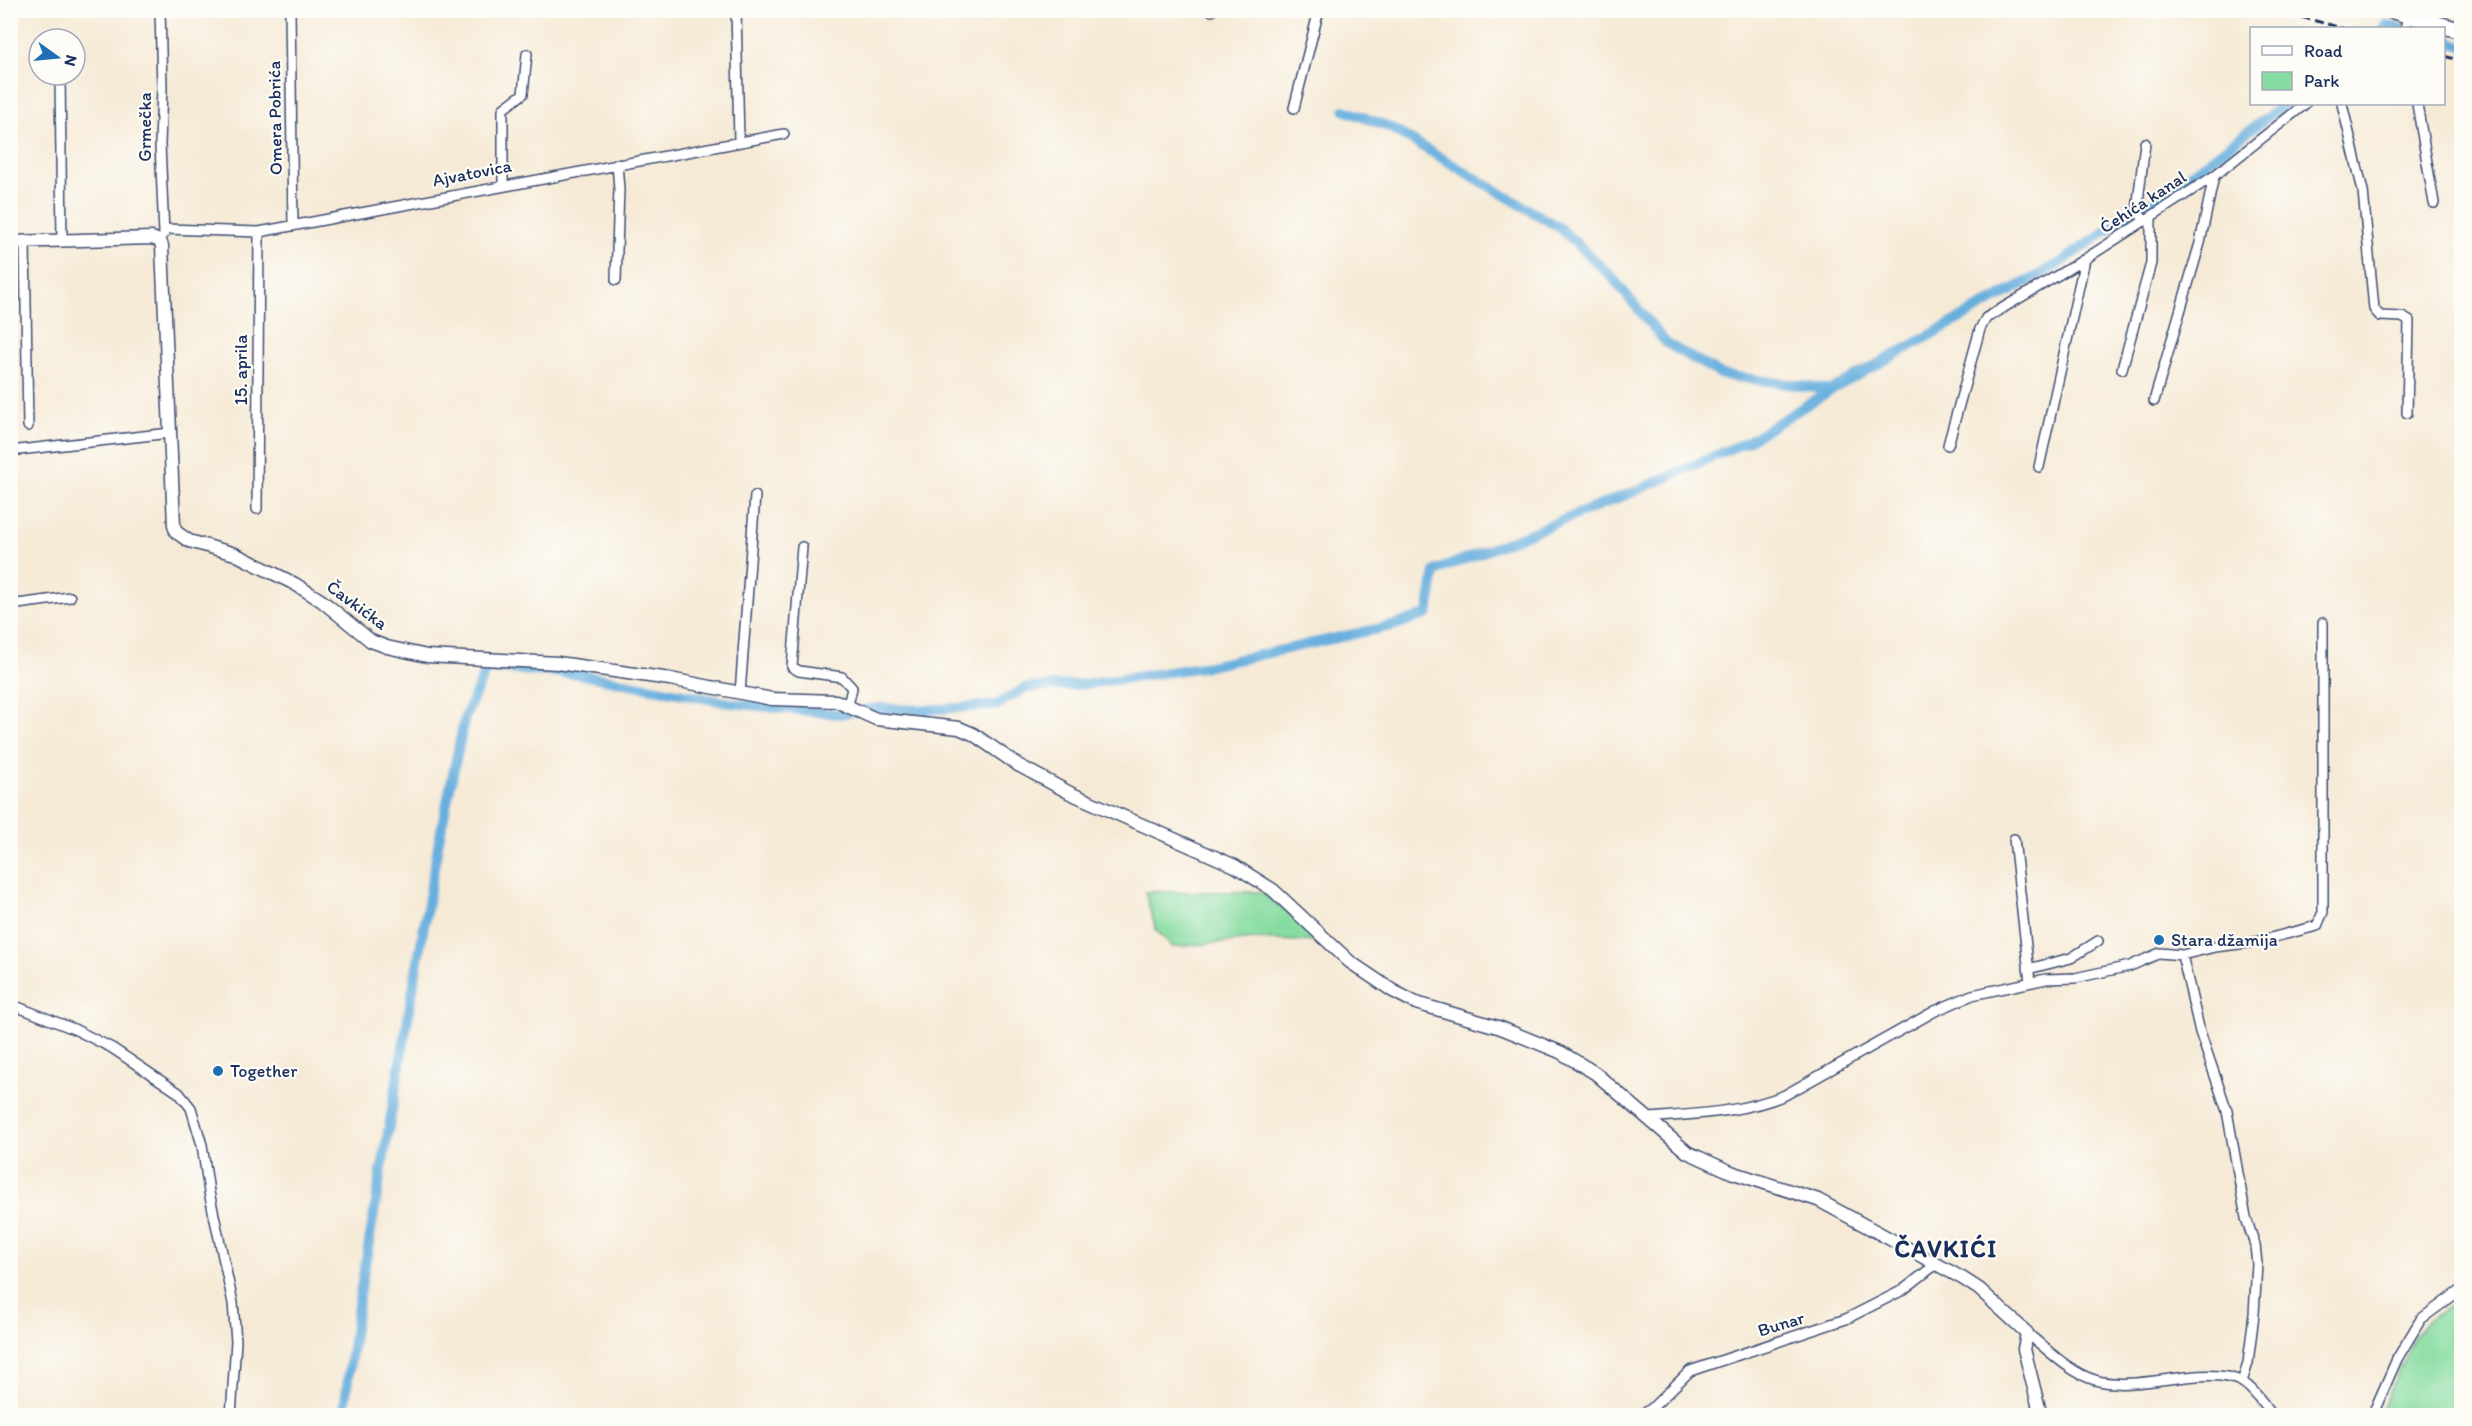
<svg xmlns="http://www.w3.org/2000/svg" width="2472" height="1426" font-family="Itim,sans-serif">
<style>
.green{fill:#86dca0;stroke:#50867f;stroke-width:1.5}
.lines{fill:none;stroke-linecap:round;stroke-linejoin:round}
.canal{stroke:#67afde;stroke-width:10}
.minor-casing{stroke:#3c4b70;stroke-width:12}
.tertiary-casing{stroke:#3c4b70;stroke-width:15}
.primary-casing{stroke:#3c4b70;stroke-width:18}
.minor{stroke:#fff;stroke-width:9}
.tertiary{stroke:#fff;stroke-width:12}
.primary{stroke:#fff;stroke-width:15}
.rail{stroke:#1b2f5e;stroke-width:3;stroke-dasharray:9 4.5;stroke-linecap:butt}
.poi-dot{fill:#1f6fb2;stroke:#fdfcf7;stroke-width:2}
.labels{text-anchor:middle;stroke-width:4.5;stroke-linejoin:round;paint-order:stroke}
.street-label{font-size:18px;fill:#1b2f5e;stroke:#fdfcf7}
.poi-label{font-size:18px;fill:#1b2f5e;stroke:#fdfcf7;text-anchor:start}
.district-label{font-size:24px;font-weight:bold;letter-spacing:1.5px;fill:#1b2f5e;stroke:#fdfcf7}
</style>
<rect width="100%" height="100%" fill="#fdfcf7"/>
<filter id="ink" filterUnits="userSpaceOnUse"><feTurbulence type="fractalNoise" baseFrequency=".0167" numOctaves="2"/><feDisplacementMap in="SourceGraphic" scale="12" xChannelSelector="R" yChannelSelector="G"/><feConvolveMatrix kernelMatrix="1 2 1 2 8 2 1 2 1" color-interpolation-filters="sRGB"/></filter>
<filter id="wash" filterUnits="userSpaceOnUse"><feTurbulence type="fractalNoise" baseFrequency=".008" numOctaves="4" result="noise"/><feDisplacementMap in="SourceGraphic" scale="24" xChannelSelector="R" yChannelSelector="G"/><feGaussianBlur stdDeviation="1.35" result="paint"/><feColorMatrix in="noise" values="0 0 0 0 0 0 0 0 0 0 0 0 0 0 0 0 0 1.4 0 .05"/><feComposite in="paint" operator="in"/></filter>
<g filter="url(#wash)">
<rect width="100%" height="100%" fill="#f6ead6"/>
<path class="green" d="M1145 892H1261L1291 914 1318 942 1254 939 1173 947 1156 930Z
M2461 1299V1415L2378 1416 2415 1335 2427 1320Z"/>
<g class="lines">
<path class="canal" d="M2383 28 2386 25 2400 28
M2444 40 2462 46
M1344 110 1389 127 1560 228 1611 276 1666 343 1722 375 1831 390
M343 1416 357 1311 438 845 465 717 486 670 504 669 578 674 730 703 838 714 878 708 925 710 997 705 1025 688 1087 684 1209 666 1395 625 1428 614 1435 571 1638 490 1750 440 1831 390 2057 265 2108 230 2142 210 2285 104"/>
</g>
</g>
<g filter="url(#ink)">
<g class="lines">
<defs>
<path id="minor" d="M160 10 162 88 160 144 164 234
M290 10 293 226
M736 10 739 141
M1212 11V10
M2405 28 2408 16
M60 75 62 241
M2342 104 2363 191 2374 309 2380 316 2402 317 2409 321 2407 413
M2417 104 2434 203
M1294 108 1319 10
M2145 143 2137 210 2145 221
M503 185V109L523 94 527 54
M166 229 259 232 784 134
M25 243 28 426
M616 280 619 189 617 164
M2122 369 2151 263V217
M2154 401 2200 243 2214 176
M1948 445 1980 329 1986 318 2085 259 2214 176 2305 104
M10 451 170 433
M2039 467 2085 259
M257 509 259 232
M802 547 792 667 799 671 842 677 852 688 848 705
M10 605 70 597
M740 693 755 496
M2014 839 2030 982
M2182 955 2200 1032 2227 1111 2246 1218 2255 1245 2257 1264 2254 1314 2248 1363 2242 1382
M2028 969 2071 958 2098 941
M10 1004 74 1029 112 1048 179 1093 191 1108 202 1145 209 1192 233 1303 236 1341 231 1416
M1648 1118C1695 1114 1741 1113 1785 1095L1935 1011 1972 995 2046 979 2075 978 2130 966 2160 953 2182 955 2215 947 2255 942 2317 926 2323 912V623
M2027 1333C2047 1349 2070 1373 2095 1380 2139 1393 2206 1363 2242 1382 2254 1389 2264 1405 2273 1416
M1638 1416 1651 1409 1690 1371 1846 1319 1903 1290 1935 1265
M2372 1416 2397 1359 2421 1319 2462 1289"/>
<path id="tertiary" d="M10 242 152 238 160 241 162 246 174 525 176 532 189 541 235 554 295 584 322 601 371 641 387 647 427 656 558 663 670 679 772 699 836 701 876 719 959 728 973 734 1018 765 1070 793 1235 866 1273 890 1350 962 1393 991 1416 1003 1501 1028 1560 1052 1595 1073 1687 1152 1731 1172 1818 1200 1962 1278 1979 1289 2027 1333 2024 1349 2041 1416"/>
<path id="primary" d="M2390 10 2462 31"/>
</defs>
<use href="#minor" class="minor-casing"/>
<use href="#tertiary" class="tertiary-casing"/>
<use href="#primary" class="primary-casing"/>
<use href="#minor" class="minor"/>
<use href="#tertiary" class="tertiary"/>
<use href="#primary" class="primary"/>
<path class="rail" d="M2275 10 2342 28
M2444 56 2462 61"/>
</g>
</g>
<g class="poi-dot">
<circle cx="2159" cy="940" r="6"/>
<circle cx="218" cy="1071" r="6"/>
</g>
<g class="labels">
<g class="street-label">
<text transform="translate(275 118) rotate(-91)" y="6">Omera Pobrića</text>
<text transform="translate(145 127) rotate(-90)" y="6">Grmečka</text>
<text transform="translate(472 173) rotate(-11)" y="6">Ajvatovica</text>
<text transform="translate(2143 202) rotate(-33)" y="6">Ćehića kanal</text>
<text transform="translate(241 370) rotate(-90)" y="6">15. aprila</text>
<text transform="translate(357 605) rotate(36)" y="6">Čavkićka</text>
<text transform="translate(1781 1324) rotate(-17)" y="6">Bunar</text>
</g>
<g class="poi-label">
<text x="2171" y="946">Stara džamija</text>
<text x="230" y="1077">Together</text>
</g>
<g class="district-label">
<text x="1946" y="1257">ČAVKIĆI</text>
</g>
</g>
<rect width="2472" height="1426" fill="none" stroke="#fdfcf7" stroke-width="36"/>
<rect x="2250" y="27" width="195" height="78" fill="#fdfcf7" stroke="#a3aaba" stroke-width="1.5"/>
<rect x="2262" y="46" width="30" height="9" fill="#ffffff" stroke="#a3aaba" stroke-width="1.5"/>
<text x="2304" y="57" font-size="18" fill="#1b2f5e">Road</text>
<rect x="2262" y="72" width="30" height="18" fill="#86dca0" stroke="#a3aaba" stroke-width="1.5"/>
<text x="2304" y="87" font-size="18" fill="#1b2f5e">Park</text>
<g transform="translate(57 57) rotate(105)"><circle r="28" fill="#fdfcf7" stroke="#a3aaba" stroke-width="1.5"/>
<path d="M0-4.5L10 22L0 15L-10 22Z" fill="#1f6fb2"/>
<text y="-9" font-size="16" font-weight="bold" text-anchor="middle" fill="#1b2f5e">N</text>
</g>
</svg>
